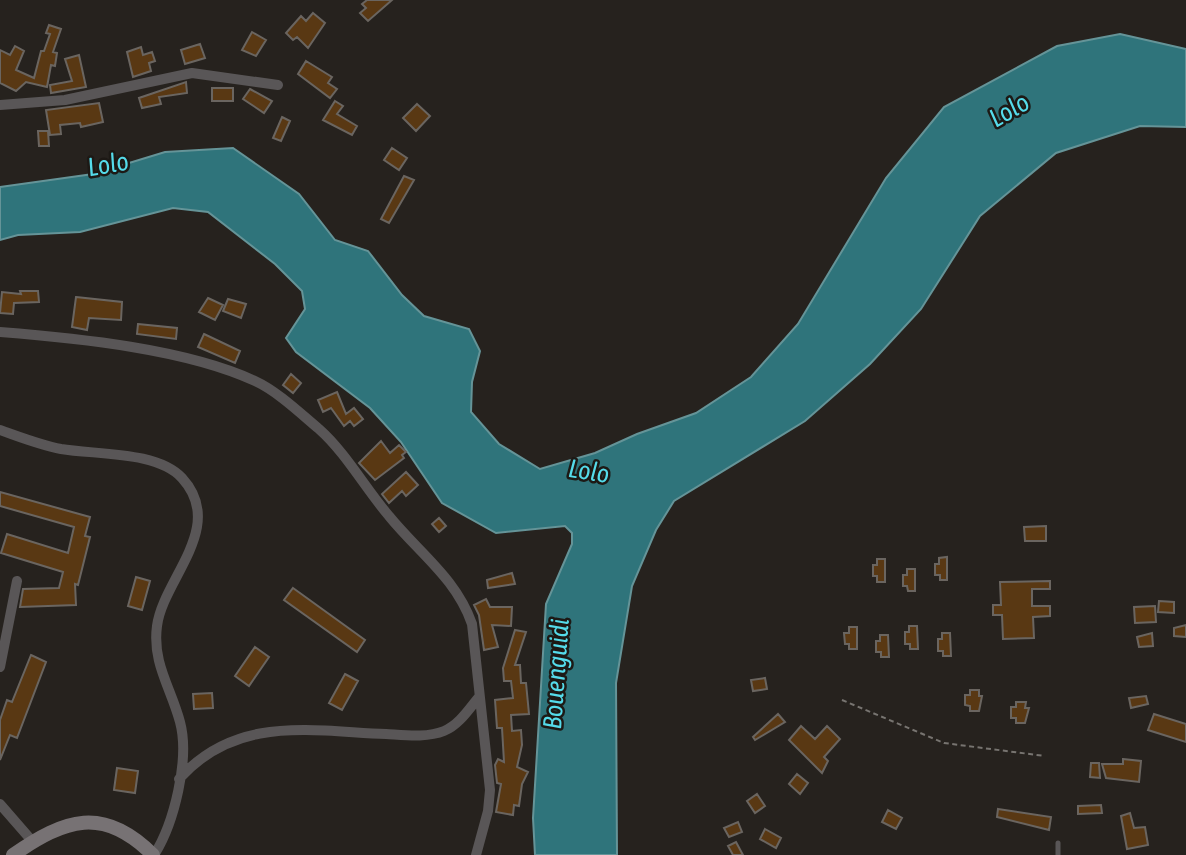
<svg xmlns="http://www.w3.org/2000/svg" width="1186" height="855" font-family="'Asap Condensed',sans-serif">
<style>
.water{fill:#2f747b;stroke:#659498;stroke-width:2}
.building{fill:#593813;stroke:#6a6560;stroke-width:2}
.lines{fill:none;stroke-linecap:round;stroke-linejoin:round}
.path{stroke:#777470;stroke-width:2;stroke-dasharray:5 3.5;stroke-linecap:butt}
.service{stroke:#595657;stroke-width:5}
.minor{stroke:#595657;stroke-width:10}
.secondary{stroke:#777274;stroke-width:14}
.labels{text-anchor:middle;stroke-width:5;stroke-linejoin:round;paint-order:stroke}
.water-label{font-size:26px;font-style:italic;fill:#55dbea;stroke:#1d1915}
</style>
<rect width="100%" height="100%" fill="#26221e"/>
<path class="water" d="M1120 34 1186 49V127L1140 126 1056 153 980 216 921 309 870 364 805 421 674 501 656 530 632 586 616 683 617 855H535L533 818 546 604 572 544V533L565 526 496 533 442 503 401 442 370 408 296 352 286 338 305 309 302 291 275 264 208 212 173 208 80 232 18 235 0 240V187L93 174 165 152 233 148 299 194 335 240 368 251 402 295 424 316 469 329 480 351 472 382 471 412 499 444 540 469 595 453 637 434 696 413 751 377 798 324 886 178 944 107 1057 46Z"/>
<path class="building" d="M367 0H392L368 21 360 13 366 8 362 4Z
M313 13 325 23 308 48 297 37 293 40 286 33 301 16 306 21Z
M49 25 61 29 53 52 57 53 55 66 51 65 47 87 26 82 16 91 0 83V50L10 55 15 46 24 51 16 70 34 78 41 51H44L50 34 46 33Z
M252 32 266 40 256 56 242 50Z
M200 44 205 58 185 64 181 50Z
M141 47 143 55 152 52 155 61 149 63 151 71 133 77 127 52Z
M79 55 86 87 51 93 50 85 72 81 65 59Z
M306 61 332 77 328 83 337 89 330 98 298 74Z
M186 82 187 93 159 97 161 104 142 108 139 98Z
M212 88H233V101H212Z
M250 89 272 101 264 113 243 99Z
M335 101 343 106 337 114 357 126 352 135 323 120Z
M99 103 103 122 81 127 80 123 60 125 61 134 50 135 46 110Z
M417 104 430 116 416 131 403 118Z
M282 117 290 121 281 141 273 138Z
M38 131H48L49 146H39Z
M392 148 407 158 399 170 384 160Z
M404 176 414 180 389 223 381 219Z
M20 291H38L39 302 14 303 13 314 0 313 2 292 21 294Z
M76 297 122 302 121 320 89 318 87 330 72 327Z
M208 298 223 305 215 320 199 312Z
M228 299 246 304 241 318 223 311Z
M138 324 177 328 176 339 137 334Z
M204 334 240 351 235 363 198 347Z
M291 374 301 383 293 393 283 385Z
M337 392 346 414 354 408 363 419 354 426 350 421 344 426 331 408 323 412 318 400Z
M381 441 390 453 399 445 406 452 402 455 404 458 375 480 359 463Z
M406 472 418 485 406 496 402 491 389 503 382 494Z
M0 492 90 517 85 536 90 537 78 585 75 584 76 605 20 607 23 589 59 588 63 572 1 553 7 534 68 553 74 527 0 506Z
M439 518 446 526 439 532 432 524Z
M1046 526V541H1025L1024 527Z
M947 557V580H940V575H935V564H939V558Z
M877 559H885V582H877V576H873V565H877Z
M907 569H915V591H908L907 586H903V575H907Z
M512 573 515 584 488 588 487 580Z
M136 577 150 581 142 610 128 606Z
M1050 581V589H1032V606H1050V616L1033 617 1034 638 1003 639 1002 615H993V605H1001L1000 582Z
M293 588 365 640 357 652 284 600Z
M486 599 490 607H512L511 626 492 625 498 647 484 650 479 615 474 605Z
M1159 601 1174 602V613L1158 612Z
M1155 606 1156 622 1135 623 1134 607Z
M1186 625V637L1174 636V628Z
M909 626H917L918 649H910V644H905V632H909Z
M849 627H857V649H849V644H845L844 633H849Z
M515 630 526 632 515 665H520L521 683H526L529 714 511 715 512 731 521 730 522 745 517 767 528 772 522 784 519 806 514 805 513 815 496 812 501 784 497 783 495 765 498 759 504 762 502 728H497L495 700 513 698 511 681H504L503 668Z
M942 633H950L951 656H943V651H938V639H942Z
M1152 633 1153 646 1139 647 1137 637Z
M880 635H888L889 657H881V652H876V641H880Z
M255 647 269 657 249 686 235 676Z
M31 655 46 662 17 738 10 735 0 760V720L7 700 12 702Z
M345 674 358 681 342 710 329 703Z
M765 678 767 689 753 691 751 680Z
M970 690H979V696H982L979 711H970V706L965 705V695H970Z
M212 693 213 708 194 709 193 694Z
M1146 696 1148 704 1131 708 1129 698Z
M1016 702H1026L1025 708H1029L1025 723H1016V718H1011V707H1016Z
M778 714 785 722 755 740 753 737Z
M1154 714 1186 724V742L1148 730Z
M801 726 815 739 827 726 840 739 824 757 828 761 822 773 789 740Z
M1123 759 1141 761 1139 782 1106 778 1102 764H1123Z
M1091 763H1099L1100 778 1090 777Z
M117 768 138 771 135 793 114 790Z
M797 774 808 783 800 794 789 784Z
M757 794 765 806 755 813 747 801Z
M1101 805 1102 813 1078 814V806Z
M998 809 1051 817 1049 830 997 817Z
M888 810 902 818 896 829 882 822Z
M1130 813 1134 828 1145 827 1148 845 1127 849 1121 816Z
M738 822 742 832 729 837 724 828Z
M765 829 781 838 776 848 760 839Z
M736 842 743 855H733L728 846Z"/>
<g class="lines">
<path class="path" d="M842 700 944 743 1045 756"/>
<path class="service" d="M1058 843V855"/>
<path class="minor" d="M0 105 65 100 192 73 278 85
M0 332C77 338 186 349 255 381 277 391 300 413 319 429 346 453 365 488 389 516 419 553 456 578 472 624L490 790 488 811 476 855
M0 430C20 437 40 445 61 449 97 455 157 451 182 478 227 527 163 579 157 626 152 663 171 688 180 722 190 759 174 824 154 855
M0 667 17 581
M179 779C236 715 309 731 386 734 404 735 427 738 444 731 459 725 469 709 479 697
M0 804 33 842"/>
<path class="secondary" d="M13 855C65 819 103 805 153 855"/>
</g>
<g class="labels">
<g class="water-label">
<text transform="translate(1009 110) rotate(-30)" y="9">Lolo</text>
<text transform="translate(108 164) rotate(-10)" y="9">Lolo</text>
<text transform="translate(589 471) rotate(9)" y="9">Lolo</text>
<text transform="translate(556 674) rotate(-86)" y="9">Bouenguidi</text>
</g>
</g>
</svg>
